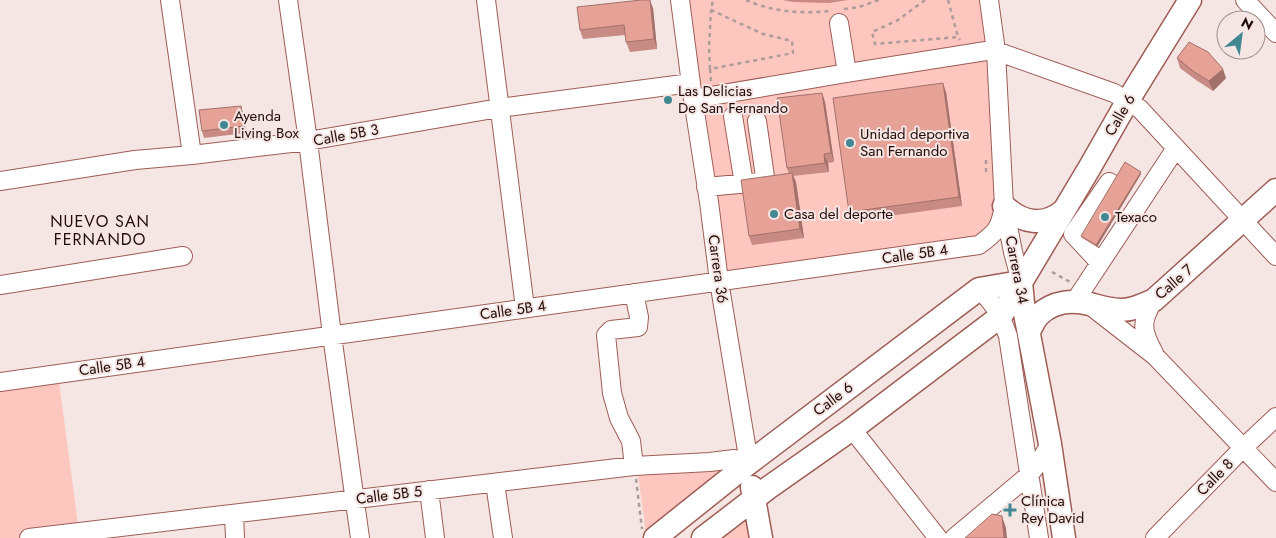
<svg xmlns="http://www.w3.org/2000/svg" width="1276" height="538" font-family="Jost,sans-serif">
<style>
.green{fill:#fdc7c0}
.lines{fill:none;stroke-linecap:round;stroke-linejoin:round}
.minor-casing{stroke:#9d5d55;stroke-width:20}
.major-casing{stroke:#9d5d55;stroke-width:25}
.path{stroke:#ae9c9a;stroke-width:2.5;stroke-dasharray:4 4;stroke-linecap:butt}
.minor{stroke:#fff;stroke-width:18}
.major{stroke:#fff;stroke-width:22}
.wall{fill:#c78b83}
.shaded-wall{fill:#a2716a}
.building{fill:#e7a298;stroke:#a2716a}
.poi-dot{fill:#428893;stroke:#f5e6e4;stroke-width:2}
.labels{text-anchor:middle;stroke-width:4;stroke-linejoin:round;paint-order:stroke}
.poi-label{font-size:15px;fill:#220a07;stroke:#f5e6e4;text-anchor:start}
.street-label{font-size:15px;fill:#220a07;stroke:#f5e6e4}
.neighbourhood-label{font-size:16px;letter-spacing:1px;fill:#220a07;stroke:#f5e6e4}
</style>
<rect width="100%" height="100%" fill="#f5e6e4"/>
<path class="green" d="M680 0H989L1004 206 991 236 719 281Z
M58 374 79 532 29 538H0V382Z
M726 463 729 470 646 533 637 468Z
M754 499 761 538H703Z"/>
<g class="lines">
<defs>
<path id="minor" d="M170 0 192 155
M288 0 308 141 332 335 360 538
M486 0 525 308
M989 0 996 51 1004 206 1013 252 1021 282
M1245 0 1276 33
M839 23 847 73
M693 99 847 73 986 51H996L1114 93 1140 109 1276 256
M733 116 744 184
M0 181 135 160 192 155 308 141 499 108 691 83
M706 187 761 182 764 180 765 177 757 121
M1100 263 1073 234 1109 182 1114 185
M0 285 183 256
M979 289C996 306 1000 314 1008 336L1039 538
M634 293 639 317 638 327 611 330 606 335 612 393 619 418 631 441 634 466
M1075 301 1176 148
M1092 307 1155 356 1276 482
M1154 353C1142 331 1140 322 1154 300
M0 382 979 245C997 232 1000 228 1004 206
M852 429 938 538
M495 483 503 538
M429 490 435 538
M234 514 235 538
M29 538 634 466 710 462 734 459 749 463 719 281 709 202 693 99 680 0
M954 538 1029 475 1040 461 1050 444
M1155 538 1243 448 1276 417"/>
<path id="major" d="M1004 206C1022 223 1044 227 1063 211
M1021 282 1023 303 1050 444 1064 538
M1029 331C1032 326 1035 319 1039 315 1053 301 1073 300 1090 304 1101 307 1110 310 1121 310 1133 310 1143 305 1154 300L1276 190
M752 487 761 538
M655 538 749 463 979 289 1021 282
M703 538 768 488 852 429 1001 316 1090 167 1127 102 1190 0"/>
</defs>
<use href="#minor" class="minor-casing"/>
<use href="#major" class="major-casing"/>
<path class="path" d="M746 0C773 12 802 14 831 11
M925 0 898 20 872 32 875 44 958 37 960 40
M948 0 958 37
M844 9 859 7 879 0
M710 69 709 48 711 10
M711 81 710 69 793 53 792 41 763 34 711 10 713 0
M986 160V172
M1052 272 1070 282
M636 479 642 529"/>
<use href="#minor" class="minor"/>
<use href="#major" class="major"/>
</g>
<path class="wall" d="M782 0H848L829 3 793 2Z
M653 8 657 49 630 52 626 42 625 35 583 39 580 30Z
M1177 58 1226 78 1213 91 1196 80 1180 68Z
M946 92 962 206 852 221 849 212Z
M822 93 825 102 834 162 828 163 829 172 793 176 796 182 804 238 752 245 749 236 789 174 787 168Z
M243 113 246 133 204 138 202 131Z
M1141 174 1097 247 1082 238 1081 236Z"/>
<path class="shaded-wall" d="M650 0 653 8 657 49 654 39Z
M1223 69 1226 78 1213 91 1209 81Z
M943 83 946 92 962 206 959 197Z
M822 93 825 102 834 162 831 153Z
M241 106 243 113 246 133 243 126Z
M824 154 828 163 829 172 825 163Z
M1141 172V174L1097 247 1096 245Z
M792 173 796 182 804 238 800 229Z
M1002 516 1006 528 1007 538H1004Z"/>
<path class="building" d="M641 0H650L654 39 626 42 624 25 580 30 577 7Z
M1189 42 1208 52 1223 69 1209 81 1193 71 1177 58Z
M943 83 959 197 849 212 833 98Z
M822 93 831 153 824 154 825 163 787 168 777 98Z
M241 106 243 126 202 131 199 110Z
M1125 162 1141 172 1096 245 1081 236Z
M792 173 800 229 749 236 741 180Z
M992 514 1002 516 1004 538H965Z"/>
<g class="poi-dot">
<circle cx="668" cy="100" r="5"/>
<circle cx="224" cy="125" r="5"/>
<circle cx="850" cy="143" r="5"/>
<circle cx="774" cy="214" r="5"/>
<circle cx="1105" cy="217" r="5"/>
<path d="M1007.5 502.5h5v5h5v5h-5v5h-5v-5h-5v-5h5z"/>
</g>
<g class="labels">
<g class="poi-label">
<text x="678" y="96">Las Delicias<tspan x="678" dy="17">De San Fernando</tspan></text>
<text x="234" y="121">Ayenda<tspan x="234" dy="17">Living Box</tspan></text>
<text x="860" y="139">Unidad deportiva<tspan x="860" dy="17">San Fernando</tspan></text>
<text x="784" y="219">Casa del deporte</text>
<text x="1115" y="222">Texaco</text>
<text x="1021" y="506">Clínica<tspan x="1021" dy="17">Rey David</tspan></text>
</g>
<g class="street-label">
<text transform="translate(1120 115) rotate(-60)" y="5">Calle 6</text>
<text transform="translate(346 135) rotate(-10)" y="5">Calle 5B 3</text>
<text transform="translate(915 254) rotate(-8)" y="5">Calle 5B 4</text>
<text transform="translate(718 269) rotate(82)" y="5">Carrera 36</text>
<text transform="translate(1017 270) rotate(79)" y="5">Carrera 34</text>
<text transform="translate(1174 282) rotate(-41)" y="5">Calle 7</text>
<text transform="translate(513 310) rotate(-8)" y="5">Calle 5B 4</text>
<text transform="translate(112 366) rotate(-8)" y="5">Calle 5B 4</text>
<text transform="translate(833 399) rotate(-37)" y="5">Calle 6</text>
<text transform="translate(1215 477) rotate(-45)" y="5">Calle 8</text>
<text transform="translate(389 495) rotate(-7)" y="5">Calle 5B 5</text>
</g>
<g class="neighbourhood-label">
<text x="100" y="227">NUEVO SAN<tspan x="100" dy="18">FERNANDO</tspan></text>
</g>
</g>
<g transform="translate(1241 35) rotate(29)"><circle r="24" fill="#f5e6e4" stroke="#a18e8c"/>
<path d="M0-4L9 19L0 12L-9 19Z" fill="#428893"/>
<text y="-8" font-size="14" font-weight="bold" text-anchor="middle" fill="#220a07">N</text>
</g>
</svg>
